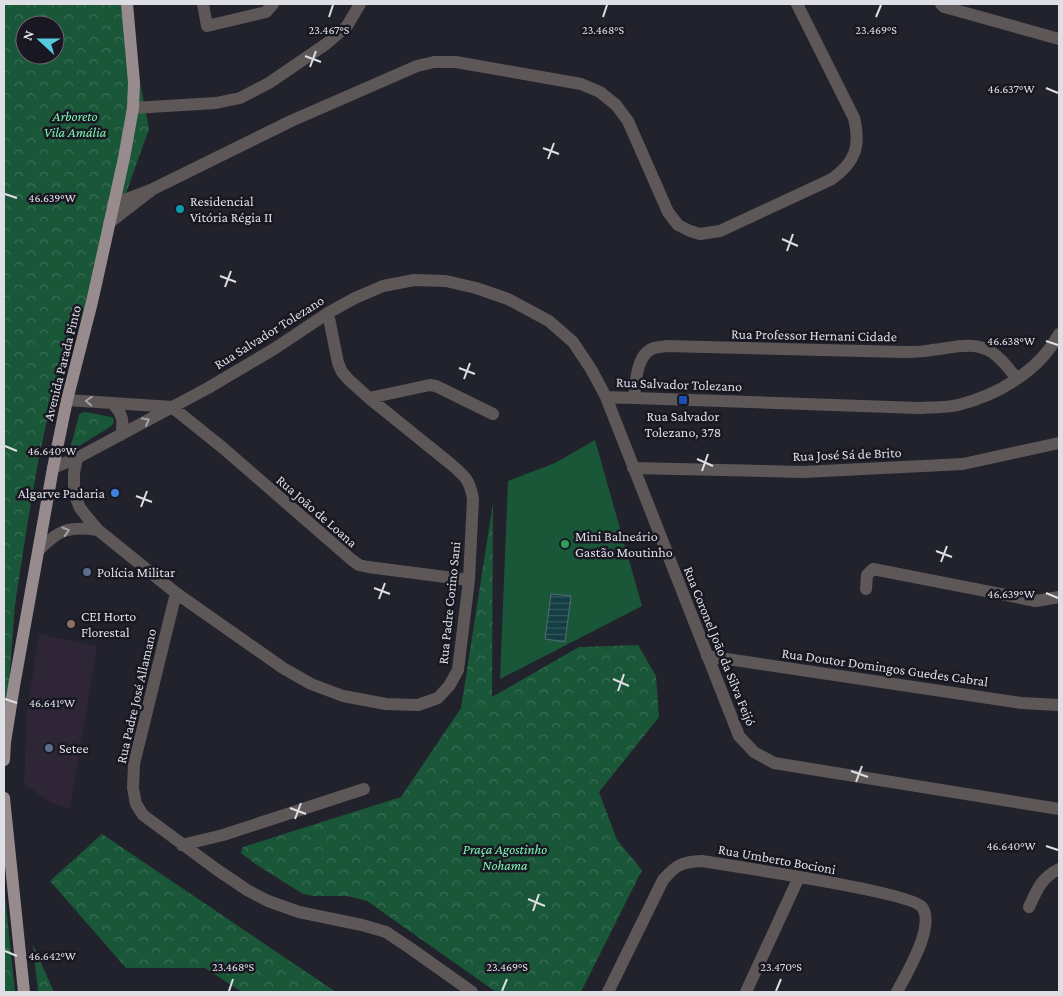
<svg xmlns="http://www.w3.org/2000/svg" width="1063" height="996" font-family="'Crimson Pro',serif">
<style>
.commercial{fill:#2e2636}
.forest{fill:url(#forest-crowns);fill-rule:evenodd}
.garden{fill:#1a5638}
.water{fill:url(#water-rules);stroke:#516e74}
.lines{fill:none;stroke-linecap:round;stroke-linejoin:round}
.minor{stroke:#5e5758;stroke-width:12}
.major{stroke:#988b8d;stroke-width:12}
.oneway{stroke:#a4a1a6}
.ticks{fill:none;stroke:#dedee5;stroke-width:2}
.culture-dot{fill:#0f9aa8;stroke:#191822;stroke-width:2}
.transit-dot{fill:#1a4fb4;stroke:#191822;stroke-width:2}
.shop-dot{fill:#3f7fe0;stroke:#191822;stroke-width:2}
.leisure-dot{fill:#2e9e5b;stroke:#191822;stroke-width:2}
.service-dot{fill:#5c6f8a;stroke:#191822;stroke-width:2}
.education-dot{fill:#8d6e63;stroke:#191822;stroke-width:2}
.labels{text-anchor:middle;stroke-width:5;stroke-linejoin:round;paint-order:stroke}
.park-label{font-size:14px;font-style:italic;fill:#7bf7b4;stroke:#191822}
.poi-label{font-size:14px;fill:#dedee5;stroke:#191822;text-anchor:start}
.street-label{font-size:14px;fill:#dedee5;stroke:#191822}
.ticks-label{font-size:12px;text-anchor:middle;fill:#dedee5;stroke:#191822;stroke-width:5;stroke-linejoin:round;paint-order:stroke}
</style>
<defs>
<pattern id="forest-crowns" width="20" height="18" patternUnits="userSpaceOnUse" patternTransform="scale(1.25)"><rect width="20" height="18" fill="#1a5638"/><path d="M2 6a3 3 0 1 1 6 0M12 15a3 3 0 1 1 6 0" fill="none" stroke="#3b6e55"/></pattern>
<pattern id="water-rules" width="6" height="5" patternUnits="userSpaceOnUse" patternTransform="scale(1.25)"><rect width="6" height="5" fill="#143e43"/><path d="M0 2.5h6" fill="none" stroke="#36595e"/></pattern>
</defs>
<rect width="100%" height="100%" fill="#22222c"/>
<path class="commercial" d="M39 634 97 646 70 809 52 803 24 784 27 711Z"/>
<path class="forest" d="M4 4H125L149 129 51 402 39 457 27 526 15 605 4 748ZM25 25H55V55H25Z
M86 412 111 417 113 418C115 422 113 425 110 427L71 451 70 449 79 415 81 413Z
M493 503 492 697 579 647 638 645 656 676 659 717 599 792 617 840 642 870 581 992H496L367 901 347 896H313L303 894 257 865 241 853 243 847 401 797 461 708Z
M102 834 336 992H242L205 968H126L50 881Z
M4 885 15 992H4Z
M33 945 54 992H38Z"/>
<path class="garden" d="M595 440 642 606 500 679 508 481 555 463Z"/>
<path class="water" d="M551 594 571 596 565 642 545 639Z"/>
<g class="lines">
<path class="minor" d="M203 4 207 26 266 12 273 4
M941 4 944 7 948 8 1059 39
M133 108 216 103 240 98 269 83 326 44 347 26 360 4
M153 189 291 121 417 66 434 62H456L581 84 600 92 616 105 628 121 668 212 678 225 690 231 700 234 720 231 832 179C855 162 861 147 854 118L797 4
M109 223 153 189 113 204
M606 397 739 736 754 752 774 763 1059 809
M369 398 430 385 436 386 493 414
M634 398C636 382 636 354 654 348 658 347 662 347 666 346L904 352C914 352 923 352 932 350 952 348 975 340 993 353 1003 360 1010 370 1017 379
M67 400 172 407
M112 403C123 414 124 421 121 435
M172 407 223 448 352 560 359 565 368 567 469 580
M77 458 74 473V486L76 498 80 508 87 517 98 530 176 593 283 668 311 684 343 696 386 704 418 705 438 698 449 686 458 670 469 580 473 499C470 481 466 477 452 465L369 398 349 380 342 372 338 363 328 313
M53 468 77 458 208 388 274 349 328 313 355 298 383 286 414 280 446 281 476 288 508 299 549 321 573 342 591 369 606 397 919 408C931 407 946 408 958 405 998 395 1039 371 1059 334
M633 468 803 472 963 464 1059 443
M39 550C59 529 70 526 98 530
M866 589 867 575 873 569 1036 601 1059 597
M176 593 134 764 133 788 136 804 143 815 216 869 247 890 268 901 299 912 362 925 386 932 410 948 472 992
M707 656 1021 703 1059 705
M182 845 223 835 364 789
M1029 907C1037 890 1041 878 1059 869
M608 992 663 880C676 865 681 862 702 861 732 866 911 892 922 907 936 926 906 974 897 992
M746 992 799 877"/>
<path class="major" d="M4 760 5 742 14 686 53 468 67 400 92 302 124 158 133 108 134 82 127 4
M4 798 24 992"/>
</g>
<defs><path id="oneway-chevron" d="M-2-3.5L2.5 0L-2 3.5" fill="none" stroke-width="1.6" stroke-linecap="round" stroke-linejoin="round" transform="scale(1.25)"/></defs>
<g class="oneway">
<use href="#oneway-chevron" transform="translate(89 401) rotate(-176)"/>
<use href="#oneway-chevron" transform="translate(146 421) rotate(-29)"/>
<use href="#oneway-chevron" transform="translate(66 531) rotate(-16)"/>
</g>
<path class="ticks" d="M329 17 333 5M603 17 607 5M876 17 881 5M305 56 321 62M310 67 316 51M1046 88 1058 93M543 148 559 154M548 159 554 143M5 194 17 198M782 239 798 246M787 251 793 234M220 276 236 282M225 287 231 271M1046 341 1058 345M459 368 475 374M464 379 470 363M5 446 17 451M697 459 713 466M702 471 708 454M136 496 152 502M141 507 147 491M936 551 952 557M941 562 947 546M374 588 390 594M1046 593 1058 598M379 599 385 583M613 679 629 686M618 691 624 674M5 699 17 703M851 771 868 777M856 782 862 766M290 808 306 814M295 819 301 803M1046 846 1058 850M528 899 545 906M533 911 539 894M5 951 17 956M229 991 233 979M502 991 507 979M776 991 781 979"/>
<circle class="culture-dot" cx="180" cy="209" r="5"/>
<rect class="transit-dot" x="678" y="395" width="10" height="10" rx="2.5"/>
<circle class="shop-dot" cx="115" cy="493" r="5"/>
<circle class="leisure-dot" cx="565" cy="544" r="5"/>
<g class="service-dot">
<circle cx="87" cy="572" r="5"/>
<circle cx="49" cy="748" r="5"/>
</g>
<circle class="education-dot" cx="71" cy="624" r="5"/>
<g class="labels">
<g class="park-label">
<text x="75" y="121">Arboreto<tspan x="75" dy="16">Vila Amália</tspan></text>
<text x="505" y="854">Praça Agostinho<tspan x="505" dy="16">Nohama</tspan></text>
</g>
<g class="poi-label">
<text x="190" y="206">Residencial<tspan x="190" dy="16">Vitória Régia II</tspan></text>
<text x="683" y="421" text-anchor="middle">Rua Salvador<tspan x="683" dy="16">Tolezano, 378</tspan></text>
<text x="105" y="498" text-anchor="end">Algarve Padaria</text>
<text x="575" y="541">Mini Balneário<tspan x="575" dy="16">Gastão Moutinho</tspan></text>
<text x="97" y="577">Polícia Militar</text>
<text x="81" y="621">CEI Horto<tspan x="81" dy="16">Florestal</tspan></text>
<text x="59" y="753">Setee</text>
</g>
<g class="street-label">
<text transform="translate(269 332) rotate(-32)" y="5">Rua Salvador Tolezano</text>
<text transform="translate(814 335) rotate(1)" y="5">Rua Professor Hernani Cidade</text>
<text transform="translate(62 363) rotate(-76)" y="5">Avenida Parada Pinto</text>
<text transform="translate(679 384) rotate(2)" y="5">Rua Salvador Tolezano</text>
<text transform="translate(847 454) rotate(-2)" y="5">Rua José Sá de Brito</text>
<text transform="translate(317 511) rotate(41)" y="5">Rua João de Loana</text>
<text transform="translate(449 603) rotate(-84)" y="5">Rua Padre Corino Sani</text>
<text transform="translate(720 646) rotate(68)" y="5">Rua Coronel João da Silva Feijó</text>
<text transform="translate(885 667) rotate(8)" y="5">Rua Doutor Domingos Guedes Cabral</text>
<text transform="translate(136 696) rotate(-77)" y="5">Rua Padre José Allamano</text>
<text transform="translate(777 859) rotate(10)" y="5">Rua Umberto Bocioni</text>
</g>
</g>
<g class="ticks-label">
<text x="876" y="34">23.469°S</text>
<text x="329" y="34">23.467°S</text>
<text x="603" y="34">23.468°S</text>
<text x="1011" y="93">46.637°W</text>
<text x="52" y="202">46.639°W</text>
<text x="1011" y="345">46.638°W</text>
<text x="52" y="455">46.640°W</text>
<text x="1011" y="598">46.639°W</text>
<text x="52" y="707">46.641°W</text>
<text x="1011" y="850">46.640°W</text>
<text x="52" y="960">46.642°W</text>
<text x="233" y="971">23.468°S</text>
<text x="507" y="971">23.469°S</text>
<text x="781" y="971">23.470°S</text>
</g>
<rect width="1063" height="996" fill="none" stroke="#dedee5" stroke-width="10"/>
<g transform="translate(40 40) rotate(291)"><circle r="24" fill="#191822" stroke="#686770"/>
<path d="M0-4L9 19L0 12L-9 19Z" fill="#56c9e1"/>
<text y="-8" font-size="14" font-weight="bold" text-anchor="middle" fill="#dedee5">N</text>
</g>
</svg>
